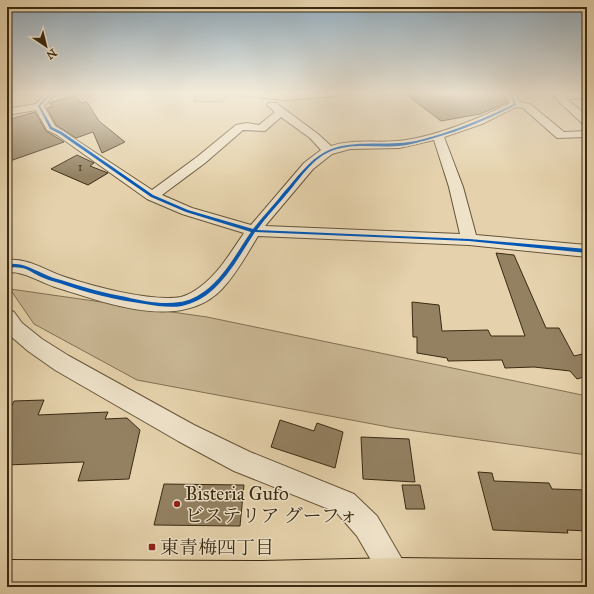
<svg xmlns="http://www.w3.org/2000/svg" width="594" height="594" font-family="'IM FELL Great Primer','Noto Serif JP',serif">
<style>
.green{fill:#c8b592;stroke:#817052}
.building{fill:#938162;stroke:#3a2a12}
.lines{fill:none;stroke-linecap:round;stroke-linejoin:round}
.minor-casing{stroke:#655438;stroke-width:2}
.primary-casing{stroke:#3a2a12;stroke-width:2}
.minor{fill:#eee2c9;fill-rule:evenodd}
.primary{fill:#e5d2ac;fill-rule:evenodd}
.cycleway-casing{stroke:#eee2c9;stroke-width:3}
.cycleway{fill:#0057b8;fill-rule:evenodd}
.poi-dot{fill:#8f2418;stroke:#eee2c9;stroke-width:1.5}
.labels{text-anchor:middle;stroke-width:3;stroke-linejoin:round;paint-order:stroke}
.far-number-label{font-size:12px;fill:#504026}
.near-poi-label{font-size:19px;fill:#3a2a12;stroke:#eee2c9;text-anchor:start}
</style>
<rect width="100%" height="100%" fill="#e5d2ac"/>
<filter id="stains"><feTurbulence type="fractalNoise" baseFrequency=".005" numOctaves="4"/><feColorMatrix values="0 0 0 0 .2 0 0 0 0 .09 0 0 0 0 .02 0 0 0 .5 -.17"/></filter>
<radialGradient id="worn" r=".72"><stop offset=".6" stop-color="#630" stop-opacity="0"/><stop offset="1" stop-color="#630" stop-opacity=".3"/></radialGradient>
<path class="green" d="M194 93H230L222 102 194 101Z
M10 289 207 317 587 396V455L394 428 137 380 34 324Z"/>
<path class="building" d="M404 93H502L508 102 480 114 441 121Z
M75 95 82 103 87 102 99 121 125 142 102 153 93 132 76 138 56 125 47 108 52 107 49 103Z
M35 112 46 131 64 142 7 162V120Z
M77 155 94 163 90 166 108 173 88 185 51 169Z
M496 253 514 255 546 328H559L574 356 587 353V376L577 379 570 371 534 367 505 368 502 360 448 361 447 358 417 353V337H413L412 302 439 305 442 331 488 330 491 336H525Z
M44 400 38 415 108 412 105 419 127 418 140 430 129 479 78 481 84 462 7 465V416L14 401Z
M280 420 314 431 317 423 343 432 335 468 271 447Z
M361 437 409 439 415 482 363 479Z
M478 472 492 473 494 481 549 483 552 489 587 490V531L567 530 568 533 493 530Z
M164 484 244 485 240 526 154 525Z
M402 485H420L425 509H406Z"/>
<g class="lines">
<defs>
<path id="minor" d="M46 93H56L44 106 55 126 152 190 197 157 236 125 247 123 259 125 275 112 267 105 268 103H276L318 134 331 146C353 139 376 143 398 141 431 138 470 122 500 108L510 103 506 93H516L519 102 530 104 564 132 587 131V137L557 138 523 108 516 107 482 124 444 137 463 187 476 235 587 245V257L469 245 258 236C247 254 237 273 222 289 181 332 107 303 58 288 41 283 25 271 7 272V260C28 258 43 269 62 276 91 286 151 302 181 297 188 295 195 291 200 287 219 273 231 252 244 233L182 214 147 199 57 135 47 130 36 110 7 115V109L36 104ZM281 117 310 138 321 150 304 163 251 225 192 208 162 195 205 163 243 130 265 131ZM434 140 449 187 460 234 265 226 313 169 332 154 350 149 399 148Z
M239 93H340L335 96 288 100 244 96Z
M587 93V98L567 99 587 116V125L583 124 554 97 559 94Z
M7 309 14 312 22 323 42 339 69 356 194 425 250 452 354 494 377 516 406 566 411 576 406 586H386L357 536 336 512 234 471 178 441 55 370 28 351 7 333Z"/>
<path id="primary" d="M396 558 587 560V587H7V560L262 561Z"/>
</defs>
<use href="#minor" class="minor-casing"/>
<use href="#primary" class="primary-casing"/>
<use href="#minor" class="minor"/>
<use href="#primary" class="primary"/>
<defs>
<path id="cycleway" d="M50 93H52L40 106 52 127 62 132 153 195 188 210 253 229C263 216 274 205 284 192 297 178 308 161 325 152 349 139 382 146 409 142 419 141 430 137 441 134 466 126 490 116 514 104L510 93H512L516 105C490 118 463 130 434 138 423 141 411 145 399 146 376 148 351 142 329 152 311 160 299 180 286 195 277 206 266 217 257 230L469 239 587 249V253L469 241 255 232C241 253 229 277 209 293 202 299 191 304 182 306 170 308 157 306 145 304 116 300 87 293 59 283 52 281 45 279 39 276 33 273 28 269 22 268 17 267 12 267 7 268V264C24 263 29 268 44 274 50 277 56 279 61 280 82 287 104 293 126 297 143 301 162 305 180 302 189 301 198 296 205 291 225 276 237 252 251 232L186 212 151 197 60 134 50 129 38 106Z"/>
</defs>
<use href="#cycleway" class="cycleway-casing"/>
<use href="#cycleway" class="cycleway"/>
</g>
<linearGradient id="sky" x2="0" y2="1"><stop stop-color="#8fa9bb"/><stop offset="0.53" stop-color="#f3ebda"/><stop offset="1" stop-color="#f3ebda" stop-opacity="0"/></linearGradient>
<rect width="594" height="176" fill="url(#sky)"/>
<g class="poi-dot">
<circle cx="177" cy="504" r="4"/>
<rect x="148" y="543" width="8" height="8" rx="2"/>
</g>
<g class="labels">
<g class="far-number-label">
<text x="80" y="171">1</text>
</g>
<g class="near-poi-label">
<text x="185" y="500">Bisteria Gufo<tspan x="185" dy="22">ビステリア グーフォ</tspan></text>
<text x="160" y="554">東青梅四丁目</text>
</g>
</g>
<rect width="594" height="594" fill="none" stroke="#e5d2ac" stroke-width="24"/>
<rect x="8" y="8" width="578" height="578" fill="none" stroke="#3a2a12" stroke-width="2"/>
<rect x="12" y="12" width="570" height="570" fill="none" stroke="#3a2a12"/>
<g transform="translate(46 46) rotate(145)" stroke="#eee2c9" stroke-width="3" paint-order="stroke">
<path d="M0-3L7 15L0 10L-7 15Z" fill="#3a2a12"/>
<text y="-6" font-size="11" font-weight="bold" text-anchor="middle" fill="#3a2a12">N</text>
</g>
<rect width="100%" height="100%" filter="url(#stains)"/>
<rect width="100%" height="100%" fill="url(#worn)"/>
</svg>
